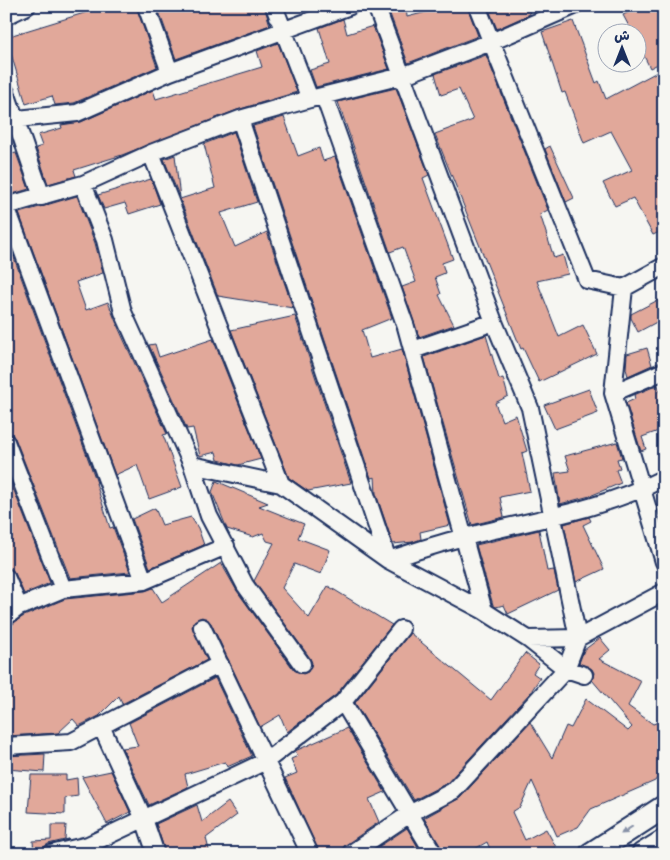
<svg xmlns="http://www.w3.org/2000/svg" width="670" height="860" font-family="Mynerve,'Playpen Sans Arabic',sans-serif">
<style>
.building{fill:#e1a89a;stroke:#1b2f5e}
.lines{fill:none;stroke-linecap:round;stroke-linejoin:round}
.minor-casing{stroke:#1b2f5e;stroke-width:20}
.secondary-casing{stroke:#1b2f5e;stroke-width:26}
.minor{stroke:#f6f6f2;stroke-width:16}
.secondary{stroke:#f6f6f2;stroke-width:22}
.oneway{fill:#8892a8}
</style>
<rect width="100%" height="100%" fill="#f6f6f2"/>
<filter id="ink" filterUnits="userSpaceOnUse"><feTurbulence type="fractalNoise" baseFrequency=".02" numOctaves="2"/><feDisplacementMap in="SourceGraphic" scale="10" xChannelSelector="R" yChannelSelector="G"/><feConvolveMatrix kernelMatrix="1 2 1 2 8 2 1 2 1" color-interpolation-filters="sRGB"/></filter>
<g filter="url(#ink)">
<path class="building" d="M107 6H136L157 67 74 103 55 105 52 96 26 104 6 37Z
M157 6H264L270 25 176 59Z
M387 6H406L407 17 438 9 437 6H467L478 36 408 63Z
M505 6H527L530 14 497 29 490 12Z
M641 6H664V61L650 68 638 44V32H632L623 15Z
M343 19 347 34 373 26 389 69 316 87 310 70 330 64 319 28Z
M573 21 596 83 599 81 606 99 657 72 664 86V230L653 235 633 198 615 206 603 183 632 170 611 131 584 143 565 92 562 93 542 32Z
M278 43 297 92 237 110 122 155 74 170 76 176 48 184 36 148 42 146 38 135 62 128 61 125 81 122 153 90 156 99 262 67 257 51Z
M486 55 548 210 540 214 554 258 563 255 568 274 537 281 559 337 583 325 597 354 539 382 523 348 521 349 435 134 473 120 459 89 441 95 435 74Z
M396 88 429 175 423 178 453 259 442 263 445 273 435 277 441 294 439 295 454 325 419 337 402 287 416 282 403 247 390 252 338 102Z
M284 117 298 156 319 148 323 161 335 157 392 318 362 330 370 358 402 349 450 525 420 532 421 539 413 542 393 544 376 494 375 477 371 478 253 126Z
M234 132 257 202 221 213 235 247 267 232 293 308 218 296 182 204 180 199 215 188 204 144Z
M550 146 574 198 566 202 545 149Z
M16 153 29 189 6 196V155Z
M175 155 180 198 164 159Z
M151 179 160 204 129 214 125 203 104 209 98 195Z
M77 196 95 243 103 273 76 282 86 310 108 302 118 327 167 434 163 435 182 487 149 499 137 465 115 475 19 213Z
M6 236 97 483H96L110 528 113 527 130 572 70 578 15 438 6 432Z
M664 297V318L638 332 631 318V314Z
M295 316 351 483 308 491 289 478 231 330Z
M486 335 499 379 503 378 508 396 495 403 502 421 516 415 527 451 522 453 530 491 500 497 504 517 472 525 424 357Z
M213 339 261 459 238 465 218 460 216 452 200 456 193 428 187 429 149 345 155 344 159 357Z
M647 348 652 365 628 376 626 369 627 354Z
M658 385 660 392 664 390V410L659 412 664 429 642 437 646 449 641 451 626 403 635 399 634 395Z
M589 389 598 413 555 429 544 405Z
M617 442 622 458 617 459 620 468 616 470 621 483 590 496 560 504 555 473 570 471 565 456Z
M6 470 50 583 24 594 15 573 6 567Z
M216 481 268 503 259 506 304 524 298 538 330 550 321 574 294 564 282 588 309 618 328 586 392 625 336 695 287 732 280 715 260 727 211 623 202 617 194 621 192 627 207 660 122 704 119 696 99 716 79 726 73 719 58 733 6 736V627L24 616 65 599 145 591 153 588 162 602 221 563 237 591 294 670 303 674 308 672 312 663 310 658 254 581 274 543 267 541 263 533 253 537 227 529 212 492Z
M155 508 162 525 191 517 198 528 204 545 150 568 132 519Z
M589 517 591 521 583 525 604 569 576 582 564 524Z
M539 530 547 571 554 570 558 590 508 614 504 605 496 607 493 605 476 545Z
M410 633 491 700 525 653 539 664 533 673 540 678 530 693 447 783 414 800 355 703Z
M600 638 610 650 599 659 641 681 628 706 653 724 664 720V768L655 781 591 809 578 827 557 836 532 781 520 807 512 812 525 840 546 829 556 847 544 854H492L487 842 466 854H444L424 818 460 798 530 722 552 758 566 726 571 728 586 699 628 731 632 727 592 680 594 673 592 669 579 663 584 650Z
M215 678 252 756 227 767 225 762 185 774 188 787 149 805 122 748 138 746 129 723Z
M347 728 385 792 369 799 379 822 344 846 340 854H320L285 778 297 773 291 759 298 756 295 751Z
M45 754 44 772 6 769V756Z
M111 771 130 812 107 824 82 777Z
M31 775H66V780L77 778 78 796 65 798V814L28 812Z
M228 802 237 815 206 838 210 854H166L156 824 197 805 202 822Z
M51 825H66L65 840 69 839 48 844 44 847 41 854H34L33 841 51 840Z
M407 828 422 854H368Z"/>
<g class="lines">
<defs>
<path id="minor" d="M146 6 170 72
M274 6 310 99
M477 6 587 280 624 288 664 266
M6 16 27 6
M6 92 42 197
M324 96 406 327 484 611
M240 119 388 560C414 552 439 543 465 537 532 520 603 510 664 478
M6 123 17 119 77 113 170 72 350 6
M151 153 281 484
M83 184 105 240 123 312 192 465 209 516 245 585 302 664
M6 206 83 184 151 153 240 119 310 99 402 76 491 42 574 6
M6 206 144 581
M624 288 613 393 664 562
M413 350 494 322
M613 393 664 371
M6 442 63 589
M192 465 281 484 388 560 484 611 528 639 566 669 584 675
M6 577 19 607
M6 617 19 607 63 589 144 581 226 546
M202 627 310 854
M528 639 578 638 664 592
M343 702 434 854
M101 726 144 819 156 854
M6 746 71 742 220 664
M51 854 88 845 266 761 343 702 401 629
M350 854 411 813 453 791 566 669 578 638 530 408 494 322 376 6"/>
<path id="secondary" d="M591 854 664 807
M643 854 664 841"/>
</defs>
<use href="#minor" class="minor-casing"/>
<use href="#secondary" class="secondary-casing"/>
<use href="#minor" class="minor"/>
<use href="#secondary" class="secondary"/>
</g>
<defs><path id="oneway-solid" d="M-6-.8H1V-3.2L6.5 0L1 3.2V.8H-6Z" transform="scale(1.25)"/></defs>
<use class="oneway" href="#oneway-solid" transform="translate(627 830) rotate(147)"/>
</g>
<rect width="670" height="860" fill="none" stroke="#f6f6f2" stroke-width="25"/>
<rect x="12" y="12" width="645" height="835" fill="none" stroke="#1b2f5e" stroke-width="2" filter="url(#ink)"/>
<g transform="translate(622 48)"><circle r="24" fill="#f6f6f2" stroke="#9ea6b7"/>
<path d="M0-4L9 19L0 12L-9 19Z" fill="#1b2f5e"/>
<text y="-8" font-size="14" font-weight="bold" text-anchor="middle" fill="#1b2f5e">ش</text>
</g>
</svg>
